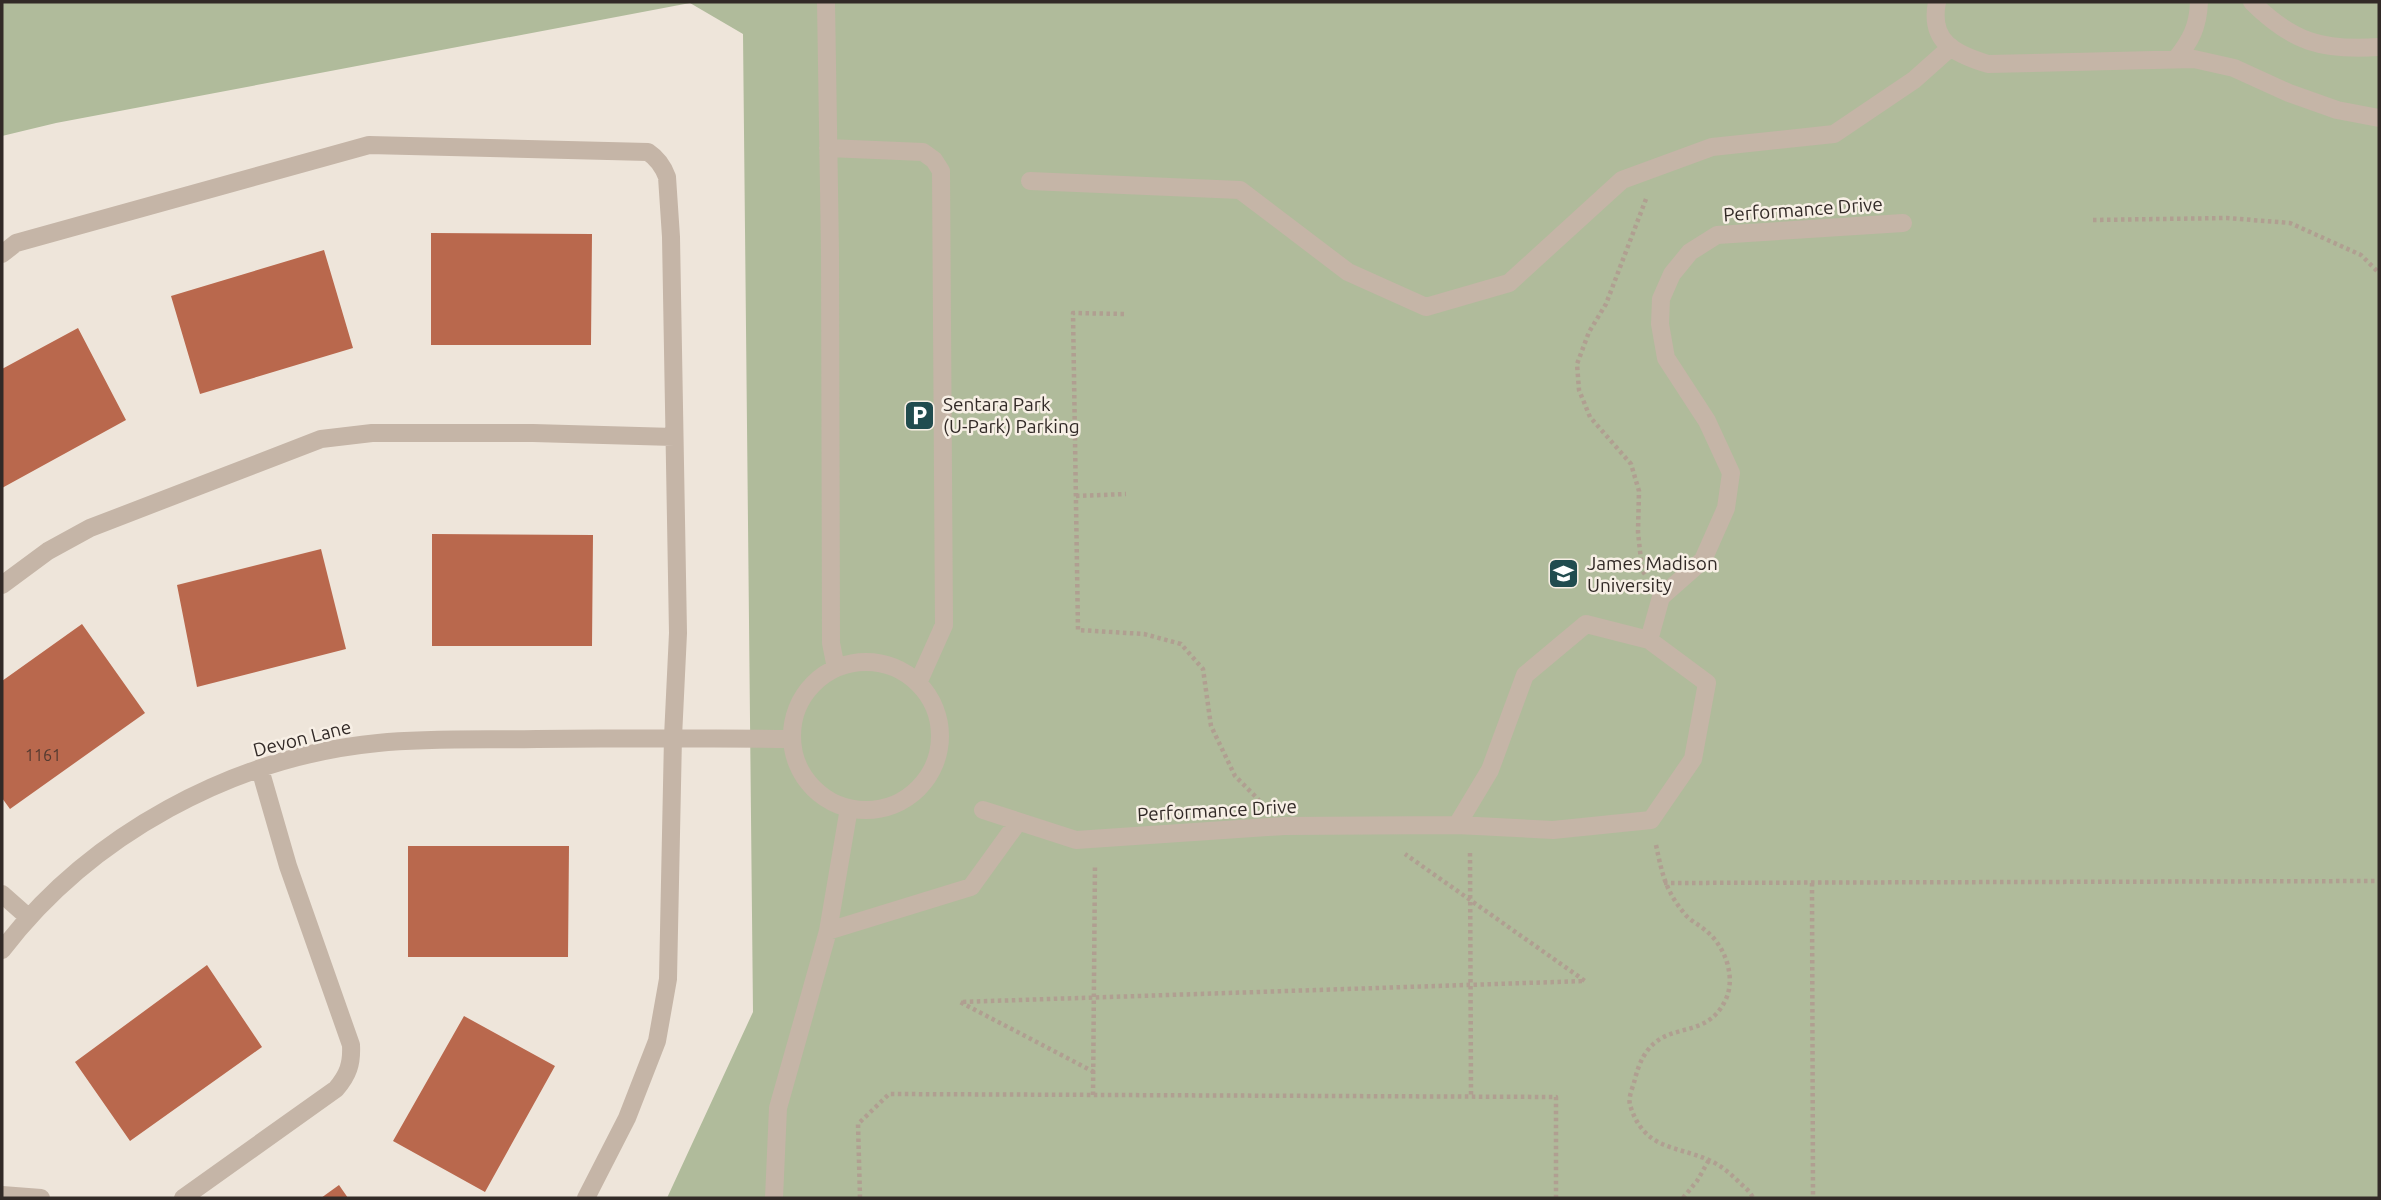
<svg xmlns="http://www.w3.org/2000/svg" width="2381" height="1200" font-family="Ubuntu,sans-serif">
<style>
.green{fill:#b0bb9b}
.building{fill:#b9684d}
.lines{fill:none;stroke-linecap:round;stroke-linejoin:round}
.path{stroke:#b09f91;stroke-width:4.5;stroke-dasharray:3.5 3.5;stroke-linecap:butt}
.minor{stroke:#c5b5a7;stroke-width:18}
.labels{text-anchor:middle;stroke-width:5;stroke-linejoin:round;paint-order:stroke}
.number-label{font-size:16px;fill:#543a30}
.street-label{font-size:19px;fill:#322a27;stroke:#f7efe5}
.poi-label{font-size:19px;fill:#322a27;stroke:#f7efe5;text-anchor:start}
</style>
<rect width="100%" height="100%" fill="#eee5da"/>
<path class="green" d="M2 2H2379V1198H667L753 1012 743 34 690 3 56 123 2 136Z"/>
<path class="building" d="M431 233 592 234 591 345H431Z
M324 250 353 348 200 394 171 296Z
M78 328 126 420 2 488V369Z
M432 534 593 535 592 646H432Z
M321 549 346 649 197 687 177 585Z
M82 624 145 713 10 809 2 798V681Z
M408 846H569L568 957H408Z
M207 965 262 1047 130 1141 75 1062Z
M464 1016 555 1066 485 1192 393 1141Z
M339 1185 348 1198H321Z"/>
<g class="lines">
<path class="path" d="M1646 199 1606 304 1589 332 1577 364 1579 390 1590 417 1631 464 1639 491 1638 532 1642 570 1646 576
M2093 220 2227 218 2290 223 2361 255 2379 273
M1124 314 1073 313 1078 630 1144 634 1181 644 1203 669 1211 726 1235 776 1259 800
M1076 496 1126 494
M1656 845C1662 873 1665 890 1684 913 1689 920 1698 924 1705 930 1725 945 1737 978 1725 1001 1702 1048 1652 1010 1635 1079 1633 1087 1628 1097 1630 1105 1644 1150 1674 1145 1709 1160 1720 1165 1730 1173 1739 1182 1744 1187 1750 1191 1753 1198
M1470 853 1471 1097
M1664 883 2379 881
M1812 883 1813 1198
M1094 1072 960 1002 1585 981 1405 854
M1093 1095 1095 864
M860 1198 858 1124 889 1094 1556 1097V1198
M1683 1198 1697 1181 1709 1160"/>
<path class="minor" d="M826 2 830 251 831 643 836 668
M1937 2C1929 42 1955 54 1988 64L2194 59 2234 68 2289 93 2337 110 2379 118
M2252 2C2292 42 2322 51 2379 47
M2176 59C2191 40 2198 27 2199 2
M828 148 923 152 934 160 941 171 944 625 918 683
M1030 181 1240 190 1348 272 1426 307 1509 283 1622 180 1712 147 1834 134 1914 80 1951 47
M2 254 16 243 369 145 648 152C657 158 663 166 667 177L671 237 678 633 673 737 668 979 657 1041 627 1118 586 1198
M2 585 48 551 90 528 321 439 372 433H533L674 437
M1649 640 1661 597 1703 560 1726 508 1731 473 1707 421 1666 358 1660 324 1661 299 1672 274 1690 252 1717 235 1903 223
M792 736a74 74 0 1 1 148 0a74 74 0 1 1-148 0Z
M983 810 1076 840 1284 826 1457 825 1553 830 1651 820 1693 759 1707 683 1649 640 1586 624 1525 675 1490 770 1457 825
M2 894 28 917
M828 931 971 887 1018 822
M2 950C90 835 233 757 378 743 431 738 484 740 537 739 622 738 707 738 792 739
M2 1195 41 1198
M183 1198 336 1089C348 1075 352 1064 351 1045L288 866 260 769
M774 1198 778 1108 828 931 849 808"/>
</g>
<defs>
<symbol id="parking-square" viewBox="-11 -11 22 22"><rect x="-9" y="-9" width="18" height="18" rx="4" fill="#214c4f" stroke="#f7efe5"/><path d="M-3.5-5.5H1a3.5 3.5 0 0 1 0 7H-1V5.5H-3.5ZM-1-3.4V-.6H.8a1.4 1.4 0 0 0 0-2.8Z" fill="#fff"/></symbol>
<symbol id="university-square" viewBox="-11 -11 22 22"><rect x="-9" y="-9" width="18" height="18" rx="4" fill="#214c4f" stroke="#f7efe5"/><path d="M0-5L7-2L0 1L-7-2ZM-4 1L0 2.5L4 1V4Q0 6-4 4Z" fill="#fff"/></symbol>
</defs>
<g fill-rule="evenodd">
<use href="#parking-square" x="902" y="398" width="35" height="35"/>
<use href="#university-square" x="1546" y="556" width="35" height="35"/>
</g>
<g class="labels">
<g class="number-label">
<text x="43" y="761">1161</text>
</g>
<g class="street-label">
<text transform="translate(1803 209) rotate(-4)" y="7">Performance Drive</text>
<text transform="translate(302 738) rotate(-14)" y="7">Devon Lane</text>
<text transform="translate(1217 810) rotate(-3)" y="7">Performance Drive</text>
</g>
<g class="poi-label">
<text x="943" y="411">Sentara Park<tspan x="943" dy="22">(U-Park) Parking</tspan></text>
<text x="1587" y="570">James Madison<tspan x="1587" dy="22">University</tspan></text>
</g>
</g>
<rect width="2381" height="1200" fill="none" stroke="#322a27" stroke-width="7"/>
</svg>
